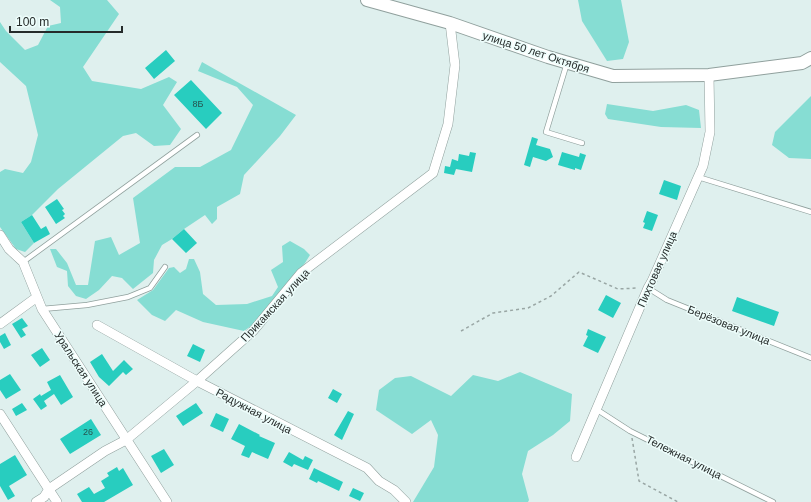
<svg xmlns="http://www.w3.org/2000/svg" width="811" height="502" font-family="Arial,sans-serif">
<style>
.green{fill:#86ddd3}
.building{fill:#28cdbf}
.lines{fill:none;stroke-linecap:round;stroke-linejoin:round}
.lane-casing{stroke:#90a09d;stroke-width:6}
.street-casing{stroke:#90a09d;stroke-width:10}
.secondary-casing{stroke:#90a09d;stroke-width:14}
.path{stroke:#99a6a4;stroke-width:1.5;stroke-dasharray:3 3;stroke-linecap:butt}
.lane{stroke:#fff;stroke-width:4.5}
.street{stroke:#fff;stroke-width:9}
.secondary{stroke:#fff;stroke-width:12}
.labels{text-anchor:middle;stroke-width:3;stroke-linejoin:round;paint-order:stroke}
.number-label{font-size:9px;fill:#26544f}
.street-label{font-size:11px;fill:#252b2a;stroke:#edfdfb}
</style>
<rect width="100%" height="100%" fill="#dff0ee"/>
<path class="green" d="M50 0H107L119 14 83 67 92 81 141 89 169 77 177 82 163 105 181 129 170 145 154 146 136 133 123 136 58 189 32 215 21 222 34 243 25 252 16 249 0 227V172L5 169 23 173 31 162 38 135 26 86 0 62V22L6 31 25 50 38 45 48 26 61 23 60 7Z
M578 0H621L629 42 623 59 607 61 582 21Z
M202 62 296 115 280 136 244 175 240 194 217 207V219L212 224 205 215 184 229 172 239 162 245 154 260 153 273 133 289 122 278 112 276 99 290 86 299 76 296 68 286 67 271 57 267 50 249H56L67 263 76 285H88L95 241 111 237 119 255 140 243 133 198 175 167H200L231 150 253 105 237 87 198 71Z
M811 96V159L789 158 772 145 775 132Z
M607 104 653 111 686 105 699 110 701 128 661 127 608 119 605 114Z
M290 241 304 249 310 255 305 263 258 321 244 331 203 322 176 310 165 321 152 315 137 300 153 290 169 268 174 267 180 273 186 269 189 259H194L200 272 203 294 216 305 247 304 272 296 278 287 271 270 283 262 282 246Z
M520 372 572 394 570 421 553 435 528 451 522 474 529 500 528 502H413L434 467 438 435 431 420 412 434 376 410 379 390 395 378 411 376 451 396 473 375 498 381Z"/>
<path class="building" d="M166 50 175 61 154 79 145 68Z
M191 80 222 113 206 129 174 95Z
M532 137 538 139 536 145 550 149 553 157 546 161 533 157 530 167 524 165Z
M470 152 476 153 472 172 456 169 454 175 444 173 445 166 450 167 452 159 458 161 459 154 469 156Z
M562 152 579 157 580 153 586 155 581 170 575 168V170L558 165Z
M664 180 681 186 677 200 659 194Z
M57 199 64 209 62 210 65 214 63 216 65 218 56 224 45 207Z
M647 211 658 215 652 231 643 228 645 223 643 222Z
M32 215 41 229 46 226 50 234 34 243 21 222Z
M184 229 197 243 186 253 172 239Z
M606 295 621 303 613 318 598 310Z
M737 297 779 312 774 326 732 311Z
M22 318 28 326 22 329 26 335 21 338 12 324Z
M588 329 606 337 598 353 583 346 588 336 586 335Z
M5 333 11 345 4 349 0 342V336Z
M193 344 205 350 200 362 187 356Z
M42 348 50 360 40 367 31 355Z
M102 354 113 371 124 360 133 369 126 375 123 372 109 386 99 377 90 362Z
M10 374 21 390 6 399 0 390V380Z
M60 375 73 397 61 405 54 394 44 401 47 406 41 410 33 399 40 394 41 396 51 390 47 382Z
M333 389 342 394 337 403 328 398Z
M22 403 27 410 16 416 12 409Z
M196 403 203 413 183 426 176 416Z
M348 411 354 414 342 440 334 435Z
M216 413 229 419 223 432 210 426Z
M91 419 101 435 70 454 60 439Z
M239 424 260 435 259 436 275 443 268 459 252 452 249 458 241 455 245 446 231 439Z
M164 449 174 465 161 473 151 456Z
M289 452 303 460 305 456 313 460 308 470 294 464 292 467 283 462Z
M15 455 27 475 9 486 15 496 8 500 0 486V464Z
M117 467 119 471 123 468 133 485 104 502H82L77 494 89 487 94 494 105 488 101 481 109 476 107 473Z
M314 468 343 482 339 491 318 481 317 483 309 479Z
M353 488 364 493 360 501 349 496Z"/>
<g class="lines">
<defs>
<path id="lane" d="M567 63 546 132 582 143
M698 177 811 212
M23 262 197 135
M648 288 667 300 811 358
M42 309 87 305 128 297 150 288 165 267
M596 409 630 431 773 502"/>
<path id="street" d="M0 235 9 249 23 262 42 309 167 502
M0 324 37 297
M97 325 197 381 367 468 379 481 394 490 406 502
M0 414 57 502
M576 457 648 288 652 281 703 166 710 132 709 75
M36 502 44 497 49 489 105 451 126 440 197 381 253 331 301 273 433 173 448 124 455 65 450 23"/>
<path id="secondary" d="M367 0 450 23 548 57 613 76 709 75 802 63 811 58"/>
</defs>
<use href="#lane" class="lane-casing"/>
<use href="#street" class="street-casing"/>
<use href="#secondary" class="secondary-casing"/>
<path class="path" d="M461 331 493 313 528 308 551 296 579 272 618 289 638 288
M632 438 639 481 678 502"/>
<use href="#lane" class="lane"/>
<use href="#street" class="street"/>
<use href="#secondary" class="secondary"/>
</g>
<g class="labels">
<g class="number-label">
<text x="198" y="107">8Б</text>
<text x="88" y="435">26</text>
</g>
<g class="street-label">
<text transform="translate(536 52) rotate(18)" y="4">улица 50 лет Октября</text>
<text transform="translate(657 269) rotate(-66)" y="4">Пихтовая улица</text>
<text transform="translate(275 305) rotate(-47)" y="4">Прикамская улица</text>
<text transform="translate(729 325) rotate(22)" y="4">Берёзовая улица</text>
<text transform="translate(81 369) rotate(57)" y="4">Уральская улица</text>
<text transform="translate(254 411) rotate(28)" y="4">Радужная улица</text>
<text transform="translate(684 457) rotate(27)" y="4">Тележная улица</text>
</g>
</g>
<path d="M10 26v6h112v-6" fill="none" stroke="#252b2a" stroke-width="2"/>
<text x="16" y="26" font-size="12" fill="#252b2a" stroke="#edfdfb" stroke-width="3" paint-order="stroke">100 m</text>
</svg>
